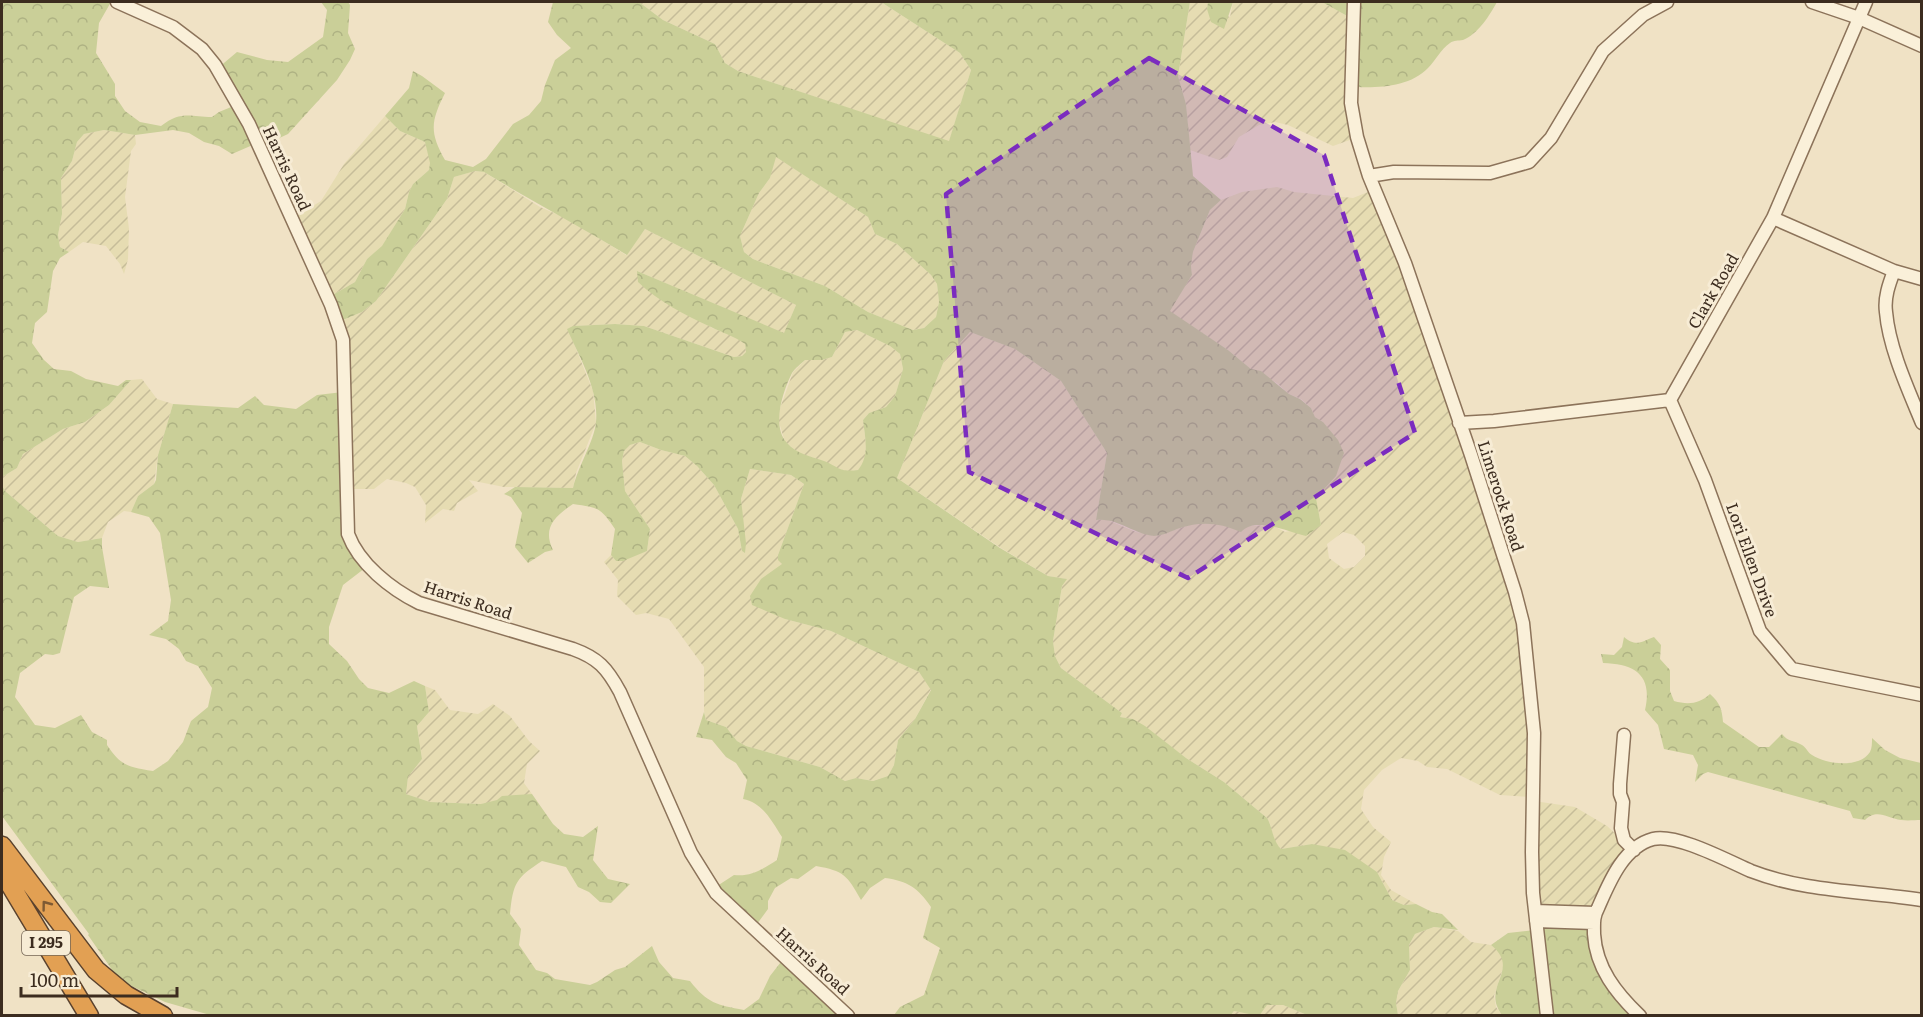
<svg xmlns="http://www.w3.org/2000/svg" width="1923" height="1017" font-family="Literata,serif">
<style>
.farmland{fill:url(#farmland-furrows);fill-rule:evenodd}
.forest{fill:url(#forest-crowns);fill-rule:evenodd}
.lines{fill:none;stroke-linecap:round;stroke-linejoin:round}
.minor-casing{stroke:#8c735a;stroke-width:15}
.highway-casing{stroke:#5a422e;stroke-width:21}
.minor{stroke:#faf0d9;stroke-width:12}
.highway{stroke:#e2a053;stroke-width:18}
.oneway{stroke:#7e5a34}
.marked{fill:#7b2cbf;fill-opacity:0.2;stroke:#7b2cbf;stroke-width:4.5;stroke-dasharray:12 8;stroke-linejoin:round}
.labels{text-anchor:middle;stroke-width:6;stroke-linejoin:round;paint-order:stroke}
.shield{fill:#f7ecd5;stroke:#746656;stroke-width:1.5}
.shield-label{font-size:15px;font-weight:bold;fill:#3c2c1f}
.street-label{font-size:16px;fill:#3c2c1f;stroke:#f7ecd5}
</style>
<defs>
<pattern id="farmland-furrows" width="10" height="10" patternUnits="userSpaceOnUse" patternTransform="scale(1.5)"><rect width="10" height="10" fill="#e6dcb2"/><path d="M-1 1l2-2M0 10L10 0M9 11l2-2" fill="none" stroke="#c6bd99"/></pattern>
<pattern id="forest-crowns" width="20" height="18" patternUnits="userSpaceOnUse" patternTransform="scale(1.5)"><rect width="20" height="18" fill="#cacf98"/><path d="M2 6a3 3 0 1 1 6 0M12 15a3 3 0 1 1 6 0" fill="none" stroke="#aeb283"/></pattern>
</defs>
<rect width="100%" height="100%" fill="#f0e2c5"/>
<path class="farmland" d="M639 2H881L960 53 971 70 949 142 738 71 725 63 715 44 663 20Z
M1190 2H1208L1207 9 1230 17 1233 2H1322L1358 22 1356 116 1361 136 1333 146 1288 125 1275 122 1259 125 1239 137 1227 157 1219 160 1190 150 1186 104 1178 76Z
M385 116 400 131 425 142 431 163 429 170 413 184 409 192 405 209 382 247 367 259 355 282 329 297 293 218 321 201 344 164Z
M104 130 135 135 136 144 131 151 125 197 129 229 128 259 124 274 120 264 106 246 83 242 69 252 60 247 58 235 62 214 61 178 72 161 77 142 84 134Z
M775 156 868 217 875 234 897 244 931 275 937 284 939 302 936 317 924 328 913 330 868 312 825 286 753 259 744 252 740 236 759 193 770 178Z
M474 171 484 172 540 207 568 219 626 255 645 229 796 305 784 334 637 271 712 328 734 336 745 344 746 352 742 356 734 357 644 326 615 324 574 326 568 329 593 391 596 423 576 473 573 488 504 487 469 480 478 491 457 503 454 511 443 509 425 523 426 505 415 487 406 483 387 479 374 489H346L338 322 362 312 376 301 447 199 454 177Z
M1277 187 1294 192 1353 198 1378 188 1455 414 1528 652 1532 797 1500 795 1447 769 1427 767 1418 761 1401 758 1382 770 1364 790 1361 809 1373 827 1391 842 1384 857 1381 875 1391 890 1416 904 1404 905 1392 900 1377 872 1312 844 1281 849 1275 843 1270 824 1267 818 1224 782 1186 758 1133 719 1120 717 1122 713 1061 668 1055 656 1053 641 1062 586 1066 579 1048 576 1001 548 897 478 944 361 970 332 1015 349 1061 381 1107 453 1096 520 1105 519 1136 532 1156 536 1189 525 1210 522 1226 525 1240 531 1247 526 1272 525 1285 532 1321 525 1316 498 1323 490V422L1315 417 1311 408 1301 399 1289 394 1277 383 1251 369 1228 350 1169 311 1192 275 1191 266 1193 252 1210 210 1221 200 1242 192ZM1343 532 1354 535 1365 546V556L1354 567 1344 569 1329 558 1327 544Z
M857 330 890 346 900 354 903 369 895 396 886 407 869 413 863 420 866 443 865 462 858 470 844 472 825 462 799 453 785 442 778 419 779 411 793 372 805 360H822L832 357 845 332Z
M142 379 157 399 173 404 158 455 154 484 138 496 131 512 124 511 108 522 102 538 78 542 58 536 5 491 2 485V477L17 468 23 454 63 429 85 422 109 405 131 380Z
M640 442 661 450 685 456 697 466 714 485 738 529 742 551 745 552 741 499 750 469 791 475 804 484 778 555 782 564 785 619 831 631 893 660 919 672 931 689 915 719 898 740 894 765 888 776 873 781 856 778 845 781 820 767 746 746 737 741 726 727 706 720 704 711V667L669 619 646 613 636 615 617 596 618 580 604 562 611 555 616 561 647 551 650 529 625 491 622 461 624 451 630 445Z
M425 686 435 690 450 710 478 714 493 704 510 716 529 741 540 751 527 764 524 783 532 794 482 804 430 802 406 794 408 777 422 759 417 726 429 712Z
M1534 801 1575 807 1607 826 1628 845 1592 912 1539 910Z
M1434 927 1458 931 1471 942 1491 945 1501 953 1504 965 1494 996 1496 1007 1502 1015H1398L1396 1003 1398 991 1410 970 1409 945 1415 934Z
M1267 1005H1283L1307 1015 1230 1016 1234 1011 1259 1015Z"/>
<path class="forest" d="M2 2H111L99 23 96 53 115 84V96L125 111 140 122 161 126C180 111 189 116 212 117L219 112 236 105 218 68 237 52 267 60 288 62 323 37 327 10 321 2H348L350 5 348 33 355 49 350 60 337 80 288 134 260 147 255 144 232 154 219 146 204 142 189 133 173 130 135 135 104 130 84 134 77 142 72 161 61 178 62 214 58 235 60 247 69 252 60 258 53 271 47 312 35 323 32 343 44 360 54 369 71 371 86 379 118 386 126 380H131L109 405 85 422 63 429 23 454 17 468 2 477V485L5 491 58 536 78 542 102 538V547L109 588 90 586 74 597 60 653 53 655 45 654 20 673 15 697 35 725 55 728 81 715 92 732 107 740V745C121 766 128 767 153 771L168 761 183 742 191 721 208 707 212 688 198 666 186 661 179 649 166 639 149 635 168 621 171 600 160 533 149 517 131 512 138 496 154 484 156 480 158 455 173 404 238 408 255 396 264 405 296 409 317 395 343 392 346 523 369 565 343 585 329 627V644L347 661 359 679 368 688 389 693 414 681 425 686 429 712 417 726 422 759 408 777 406 794 430 802 481 804 497 800 502 796 532 794 553 824 564 834 583 837 598 826 593 860 608 879 630 884 611 903 600 902 589 892 578 887 566 867 542 861C516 878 513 883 510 914L521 929 519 945 536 970 547 973 555 979 590 985 597 982 615 970 625 967 652 946 659 962 673 978 690 981C707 1003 717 1005 744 1010L759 999 770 976 784 958 847 1015H210L165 1002 119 980 88 935 89 934 2 816Z
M553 2H639L663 20 715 44 725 63 738 71 949 141 971 70 960 53 881 2H1190L1178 76 1186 104 1193 176 1221 200 1210 210 1193 252 1191 266 1192 275 1170 311 1228 350 1251 369 1261 371 1289 394 1300 399 1311 408 1315 417 1323 422 1338 440 1344 453 1336 476 1316 498 1321 525 1306 536C1287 532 1256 516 1241 532 1218 522 1200 521 1177 529 1170 532 1161 536 1154 536 1134 534 1116 517 1096 520L1107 453 1061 381 1015 349 970 332 944 361 897 478 1000 548 1048 576 1067 579 1062 586 1053 641 1055 656 1061 668 1122 713 1120 717 1133 719 1145 726 1186 758 1224 782 1267 818C1273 828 1272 840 1281 849L1312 844 1345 850 1377 872 1392 900 1404 905 1416 904 1432 912 1442 914 1458 930 1434 927 1415 934 1409 945 1410 970 1398 991 1396 1003 1398 1015H1307L1283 1005H1267L1259 1016 1234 1011 1230 1016 894 1015 900 1007 924 995 940 948 923 938 931 907C918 888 908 881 885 878L870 888 861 900C847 875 844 871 816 866L798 879 791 878 775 888 768 901V909L754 928 714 888 734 875C751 877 763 869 777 860L782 837C771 820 763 803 743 799L747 780 736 763 726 757 712 740 696 737 704 712 706 720 726 727 737 741 746 746 820 767 845 781 856 778 873 781 888 776 894 765 898 740 915 719 931 690 919 672 893 660 831 631 785 619 752 605 750 596 761 579 782 564 778 560V555L804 484 791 475 750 469 741 499 746 543 745 553 742 551 738 529 714 485 697 466 685 456 661 450 640 442 630 445 624 451 622 461 625 491 650 529 647 551 623 561H616L611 555 615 529C600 507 599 508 573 504 555 516 542 528 553 550L545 552 528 563 515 547 522 513 511 497 504 494 515 487 573 488C578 466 594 442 596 422 599 390 580 358 567 329L573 326 615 324 644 326 734 357 742 356 746 352 745 344C734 336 723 333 711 327 685 315 659 302 638 282L637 271 784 333 796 305 645 229 627 255C580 226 531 201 484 172L475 171 454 177 447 199 376 301 362 312 338 322 329 297 355 282 367 259 382 246 405 209 409 192 413 184 429 170 430 163 425 142 400 131 385 116 409 88 413 71 422 76 445 93C431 121 429 132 445 160L473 167 486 159 513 124 529 115 541 101 545 85 555 60 571 48 557 35 548 22ZM776 157 868 217 875 234 897 244 931 275 937 284 939 302 936 317 924 328 913 330 868 312 825 286 753 259 744 252 740 236 759 193 770 178ZM857 330 890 346 900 354 903 369 895 396 886 407 869 413 863 420C865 438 870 455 858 470 838 472 841 468 824 461 810 456 797 454 787 443 771 426 783 391 792 373 795 368 801 364 805 360H822L832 357 845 332Z
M1208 2H1233L1224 29 1211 22 1207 9Z
M1322 2H1497C1490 15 1478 34 1463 40 1458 41 1454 40 1450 43 1440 50 1436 60 1428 68 1411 86 1381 88 1357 87L1358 22Z
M1624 637C1636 647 1641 642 1654 637L1661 645 1660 659 1670 670V691L1674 701C1688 705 1699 704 1710 694 1720 703 1722 709 1723 722L1759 747H1769L1782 734C1788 742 1794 740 1802 745 1806 747 1808 753 1812 755 1826 764 1859 769 1870 752 1872 748 1872 743 1872 738L1885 750 1900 758 1921 763V820C1915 820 1908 821 1901 820 1887 818 1877 808 1865 820L1853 818 1850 811 1708 772 1703 774 1695 782 1698 765 1693 755 1664 749 1658 725 1645 710C1653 675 1635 664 1603 663L1601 654 1614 655 1622 647Z
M1592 912 1598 962 1639 1015H1502C1480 986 1522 970 1491 945L1508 933 1535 930Z"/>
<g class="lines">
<defs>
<path id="minor" d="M117 2 173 27 202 49 215 65 249 124 331 305 343 340 348 534C359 564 391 589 419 603L573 649C598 658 607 668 620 692L691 853 716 893 848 1016
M1354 2 1351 103 1357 137 1369 176 1405 263 1471 455 1515 592 1523 623 1534 733 1532 852 1533 893 1547 1016
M1812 2 1859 18 1922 46
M1369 176 1394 172 1490 173 1529 162 1551 138 1603 51 1643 15 1667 2
M1773 218 1894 271 1922 279
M1894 271C1889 284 1884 298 1886 312 1889 348 1908 389 1922 423
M1670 400 1705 480 1760 631 1792 669 1922 695
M1459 423 1494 421 1670 400 1773 218 1866 2
M1624 735 1620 784V794L1623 802 1621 828 1624 840 1634 850
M1535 911 1595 913
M1536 921 1594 923
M1640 1016C1616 993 1596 968 1594 934 1594 924 1593 917 1598 908 1609 883 1623 847 1653 839 1676 833 1728 861 1751 871 1805 892 1865 891 1922 900"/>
<path id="highway" d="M2 846 96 970 126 995 163 1016
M2 871 89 1016"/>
</defs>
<use href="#minor" class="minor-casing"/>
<use href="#highway" class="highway-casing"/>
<use href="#minor" class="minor"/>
<use href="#highway" class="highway"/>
</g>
<defs><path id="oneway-chevron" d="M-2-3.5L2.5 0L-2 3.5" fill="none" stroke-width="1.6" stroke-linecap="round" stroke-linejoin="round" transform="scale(1.5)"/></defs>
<use class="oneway" href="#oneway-chevron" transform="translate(46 905) rotate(-127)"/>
<path class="marked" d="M1149 58 1324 155 1415 433 1188 578 969 472 946 194Z"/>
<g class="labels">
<rect class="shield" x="22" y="931" width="48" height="24" rx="4.5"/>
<g class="shield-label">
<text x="46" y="948">I 295</text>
</g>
<g class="street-label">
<text transform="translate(287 168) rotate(65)" y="6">Harris Road</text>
<text transform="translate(1713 291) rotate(-60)" y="6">Clark Road</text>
<text transform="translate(1501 496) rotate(72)" y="6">Limerock Road</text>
<text transform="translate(1752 560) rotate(70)" y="6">Lori Ellen Drive</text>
<text transform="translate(468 600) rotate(18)" y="6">Harris Road</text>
<text transform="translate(813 961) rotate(42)" y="6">Harris Road</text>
</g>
</g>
<rect width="1923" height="1017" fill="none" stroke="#3c2c1f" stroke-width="6"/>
<path d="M21 987v9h156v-9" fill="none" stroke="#3c2c1f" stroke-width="3"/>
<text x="30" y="987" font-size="18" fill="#3c2c1f" stroke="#f7ecd5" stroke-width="4.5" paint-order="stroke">100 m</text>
</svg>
